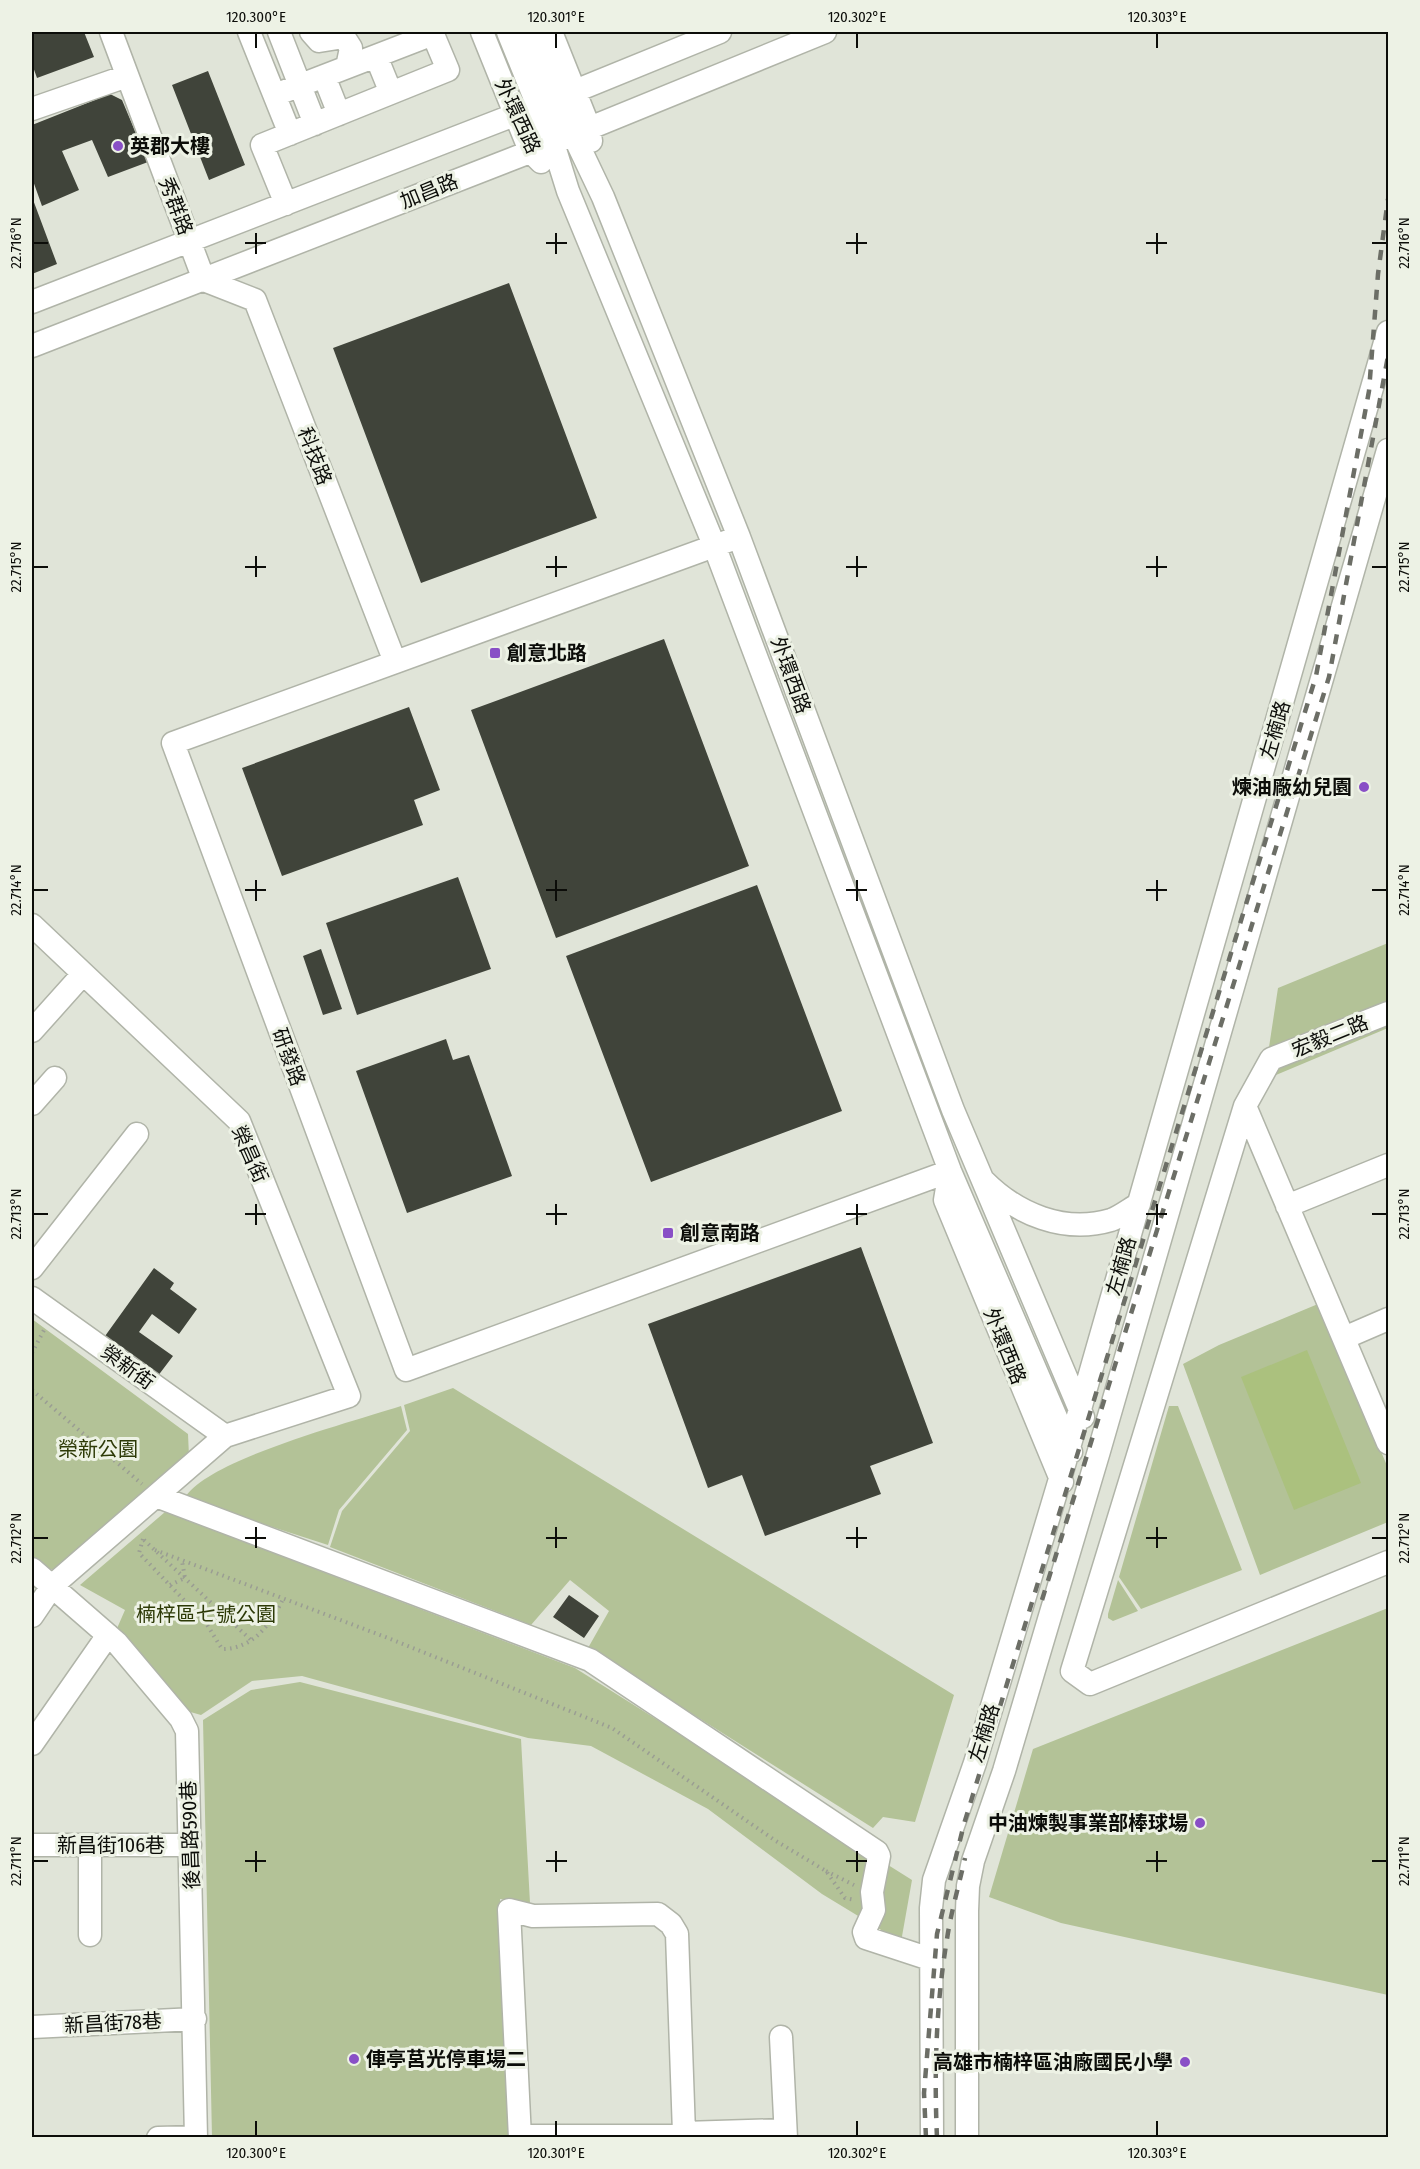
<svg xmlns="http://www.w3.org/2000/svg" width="1420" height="2169" font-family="'Fira Sans Condensed','Noto Sans TC',sans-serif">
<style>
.green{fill:#b3c297}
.water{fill:#abc17e}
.building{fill:#40443a}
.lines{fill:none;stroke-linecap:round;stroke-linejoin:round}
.minor-casing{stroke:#b0b4a8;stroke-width:25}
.path{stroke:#9a9d93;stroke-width:4;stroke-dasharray:1.5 4.5;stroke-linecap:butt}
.minor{stroke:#fff;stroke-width:22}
.rail{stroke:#6c6e66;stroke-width:4.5;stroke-dasharray:10 10;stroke-linecap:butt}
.ticks{fill:none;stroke:#0c0d09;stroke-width:2}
.poi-dot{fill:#894fc6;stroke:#edf2e5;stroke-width:2}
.labels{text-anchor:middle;stroke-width:6;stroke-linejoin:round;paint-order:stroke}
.street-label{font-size:20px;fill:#0c0d09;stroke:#edf2e5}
.poi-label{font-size:20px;font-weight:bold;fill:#0c0d09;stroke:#edf2e5;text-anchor:start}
.park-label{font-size:20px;fill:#2d3a07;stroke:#edf2e5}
.neatline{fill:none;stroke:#0c0d09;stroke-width:2}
.ticks-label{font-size:15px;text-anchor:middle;fill:#0c0d09}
</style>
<rect width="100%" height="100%" fill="#e0e4d8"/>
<path class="green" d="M1388 943V1028L1264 1080 1278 988Z
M1318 1304 1388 1468V1522L1260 1575 1183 1364 1219 1345Z
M32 1319 188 1434 189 1456 62 1568 45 1570 32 1561Z
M453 1388 954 1695 915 1822 883 1817 873 1828 588 1648 609 1611 570 1580 531 1625 330 1547 342 1511 410 1431 404 1405Z
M401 1406 407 1430 339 1510 328 1545 189 1500 186 1496C213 1458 352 1422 401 1406Z
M1169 1406H1178L1242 1570 1141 1609 1119 1577Z
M165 1512 575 1668 912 1880 901 1942 822 1894 708 1809 591 1746 528 1738 302 1676 252 1681 201 1715 180 1709 115 1633 125 1610 80 1585Z
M1118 1580 1138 1611 1113 1621 1108 1618V1614Z
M1388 1608V1995L1061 1923 989 1897 1033 1749Z
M300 1682 521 1739 530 1903 500 1899 510 2137H212L203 1720 251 1690Z"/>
<path class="water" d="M1307 1350 1361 1483 1294 1510 1241 1377Z"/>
<path class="building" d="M32 32H84L94 57 37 78 32 64Z
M208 71 245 165 209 180 172 85Z
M110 94 122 100 148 162 108 177 92 140 62 151 79 190 42 206 32 178V125Z
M32 197 57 264 32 274Z
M509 283 597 518 421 583 333 348Z
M664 639 749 866 556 938 471 710Z
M409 707 440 790 414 800 423 825 282 876 242 768Z
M458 877 491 969 357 1015 326 923Z
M757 885 842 1111 651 1182 566 956Z
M321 949 342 1009 323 1015 303 956Z
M446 1039 453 1060 469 1055 512 1176 407 1213 356 1071Z
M861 1247 933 1443 870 1466 881 1494 765 1536 742 1475 708 1488 648 1324Z
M154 1268 174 1283 170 1289 197 1309 179 1334 152 1314 139 1332 173 1356 148 1389 95 1350Z
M569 1595 599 1616 584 1638 553 1617Z"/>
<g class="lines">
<defs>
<path id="minor" d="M111 32 204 280
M249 32 290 134
M279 32 315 124
M311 32 319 41 344 37 351 48 347 67
M482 32 530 151 541 162
M508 32 553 143 568 191 714 545 950 1171 1071 1452
M531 32 573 134 603 197 739 537 953 1110 1083 1417
M551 32 589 127 591 141
M376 56 391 93
M324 76 339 114
M275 95 433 34
M32 109 127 76
M286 204 262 145 448 70 432 32
M204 280 255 300 395 662
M32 302 558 98 720 32
M32 346 553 143 825 32
M739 537 173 743 406 1370 950 1171
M32 925 239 1121 349 1396 225 1436 53 1585 32 1616
M1388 1013 1271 1059 1245 1106 1072 1671 1090 1684 1388 1562
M32 1031 83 974
M32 1104 55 1078
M1245 1106 1388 1443
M984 1181C1017 1214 1064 1234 1111 1220 1120 1217 1130 1209 1139 1204
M948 1182 945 1200 1062 1482
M1287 1206 1388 1165
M32 1268 137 1134
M32 1298 225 1436
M1344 1338 1388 1319
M156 1496 590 1660 877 1852 879 1856 872 1892 874 1910 864 1932 866 1938 930 1959
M32 1569 117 1643 181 1719 187 1731 196 2138
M32 1744 108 1635
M32 1845H190
M90 1845V1935
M32 2027 195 2019
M781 2037 786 2138
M684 2133 785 2130
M520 2136H678L684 2133 677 1934 671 1924 658 1914 533 1916 509 1910 520 2138
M158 2138 196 2137
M932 2138 931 1908 934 1880 975 1763 1060 1479 1388 332
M967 2138V1911L968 1886 973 1861 1004 1771 1099 1451 1388 450"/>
</defs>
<use href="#minor" class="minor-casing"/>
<path class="path" d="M32 1353 44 1330
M32 1390 142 1484
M143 1539 139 1553 206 1623 222 1649C253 1649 271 1624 283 1599
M144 1540 252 1641
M155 1550 388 1638 612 1728 776 1841 826 1871 845 1898 855 1900
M170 1585 185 1578 182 1561
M826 1871 854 1885"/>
<use href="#minor" class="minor"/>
<path class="rail" d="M1042 1600 1329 677 1388 356
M926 2138 924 2093 937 1934 964 1824 1316 676 1369 391 1378 274 1388 199
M937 2138C934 2072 936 2004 947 1939 951 1912 959 1885 965 1858"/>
</g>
<path class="ticks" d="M256 33V48M556 33V48M857 33V48M1157 33V48M256 233V254M556 233V254M857 233V254M1157 233V254M33 243H48M245 243H266M546 243H567M846 243H867M1146 243H1167M1372 243H1387M256 556V577M556 556V577M857 556V577M1157 556V577M33 567H48M245 567H266M546 567H567M846 567H867M1146 567H1167M1372 567H1387M256 880V901M556 880V901M857 880V901M1157 880V901M33 890H48M245 890H266M546 890H567M846 890H867M1146 890H1167M1372 890H1387M256 1204V1225M556 1204V1225M857 1204V1225M1157 1204V1225M33 1214H48M245 1214H266M546 1214H567M846 1214H867M1146 1214H1167M1372 1214H1387M256 1527V1548M556 1527V1548M857 1527V1548M1157 1527V1548M33 1538H48M245 1538H266M546 1538H567M846 1538H867M1146 1538H1167M1372 1538H1387M256 1851V1872M556 1851V1872M857 1851V1872M1157 1851V1872M33 1861H48M245 1861H266M546 1861H567M846 1861H867M1146 1861H1167M1372 1861H1387M256 2121V2136M556 2121V2136M857 2121V2136M1157 2121V2136"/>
<g class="poi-dot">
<circle cx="118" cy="146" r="6"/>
<rect x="489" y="647" width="12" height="12" rx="3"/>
<circle cx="1364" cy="787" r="6"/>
<rect x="662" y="1227" width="12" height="12" rx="3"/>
<circle cx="1200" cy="1823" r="6"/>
<circle cx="354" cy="2059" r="6"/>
<circle cx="1185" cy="2062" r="6"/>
</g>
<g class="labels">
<g class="street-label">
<text transform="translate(518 116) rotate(65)" y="7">外環西路</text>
<text transform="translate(429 191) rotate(-22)" y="7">加昌路</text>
<text transform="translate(176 206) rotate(69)" y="7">秀群路</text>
<text transform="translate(315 456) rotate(69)" y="7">科技路</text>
<text transform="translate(791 675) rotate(70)" y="7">外環西路</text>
<text transform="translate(1275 730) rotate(-74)" y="7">左楠路</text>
<text transform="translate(1330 1036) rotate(-22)" y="7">宏毅二路</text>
<text transform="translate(289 1057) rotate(70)" y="7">研發路</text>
<text transform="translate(250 1154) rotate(66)" y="7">榮昌街</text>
<text transform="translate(1121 1266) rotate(-74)" y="7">左楠路</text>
<text transform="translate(1005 1346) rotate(68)" y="7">外環西路</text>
<text transform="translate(128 1367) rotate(36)" y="7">榮新街</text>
<text transform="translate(984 1733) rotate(-73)" y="7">左楠路</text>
<text transform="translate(190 1835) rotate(-92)" y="7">後昌路590巷</text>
<text x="111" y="1852">新昌街106巷</text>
<text transform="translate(113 2023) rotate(-3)" y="7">新昌街78巷</text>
</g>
<g class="poi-label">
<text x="130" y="153">英郡大樓</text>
<text x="507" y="660">創意北路</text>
<text x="1352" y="794" text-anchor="end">煉油廠幼兒園</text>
<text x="680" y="1240">創意南路</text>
<text x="1188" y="1830" text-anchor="end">中油煉製事業部棒球場</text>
<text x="366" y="2066">俥亭莒光停車場二</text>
<text x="1173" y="2069" text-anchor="end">高雄市楠梓區油廠國民小學</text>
</g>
<g class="park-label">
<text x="98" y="1456">榮新公園</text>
<text x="206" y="1621">楠梓區七號公園</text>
</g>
</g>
<rect width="1420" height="2169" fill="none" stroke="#edf2e5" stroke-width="66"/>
<rect x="33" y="33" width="1354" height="2103" class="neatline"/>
<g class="ticks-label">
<text x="256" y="22">120.300°E</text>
<text x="556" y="22">120.301°E</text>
<text x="857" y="22">120.302°E</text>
<text x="1157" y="22">120.303°E</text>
<text transform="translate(16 243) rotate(-90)" y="5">22.716°N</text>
<text transform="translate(1404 243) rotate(-90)" y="5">22.716°N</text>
<text transform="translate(16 567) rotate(-90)" y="5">22.715°N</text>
<text transform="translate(1404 567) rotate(-90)" y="5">22.715°N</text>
<text transform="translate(16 890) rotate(-90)" y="5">22.714°N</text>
<text transform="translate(1404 890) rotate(-90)" y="5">22.714°N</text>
<text transform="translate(16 1214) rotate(-90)" y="5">22.713°N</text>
<text transform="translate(1404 1214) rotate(-90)" y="5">22.713°N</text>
<text transform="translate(16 1538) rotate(-90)" y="5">22.712°N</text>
<text transform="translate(1404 1538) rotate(-90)" y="5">22.712°N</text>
<text transform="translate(16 1861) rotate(-90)" y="5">22.711°N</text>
<text transform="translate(1404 1861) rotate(-90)" y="5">22.711°N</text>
<text x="256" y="2158">120.300°E</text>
<text x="556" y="2158">120.301°E</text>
<text x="857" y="2158">120.302°E</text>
<text x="1157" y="2158">120.303°E</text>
</g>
</svg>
